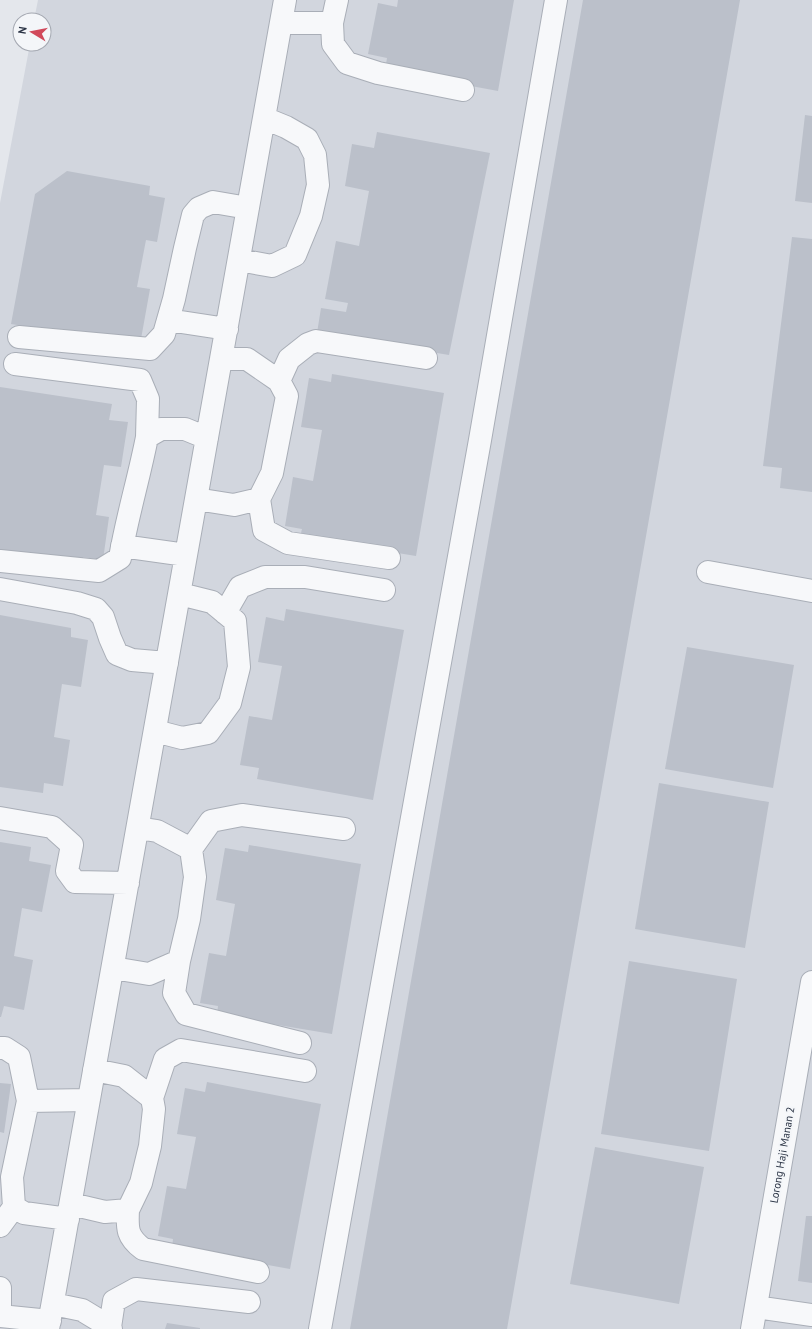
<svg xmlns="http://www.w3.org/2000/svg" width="812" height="1329" font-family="'PT Sans',sans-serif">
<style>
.built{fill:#d2d6de}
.building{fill:#bbc0ca}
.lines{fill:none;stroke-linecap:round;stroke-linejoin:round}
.minor-casing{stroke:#a9aeb7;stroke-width:24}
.minor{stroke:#f7f8fa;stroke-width:22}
.labels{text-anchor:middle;stroke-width:4;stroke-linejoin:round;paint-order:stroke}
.street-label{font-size:11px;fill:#2b3445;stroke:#f4f6f9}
</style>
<rect width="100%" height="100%" fill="#e4e7ec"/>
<path class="built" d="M38 0H812V1329H0V203L30 44H44V20H34Z"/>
<path class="building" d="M398 0H514L498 91 385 70 387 58 368 54 378 3 397 7Z
M583 0H740L507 1329H350Z
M805 115 812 116V203L795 201Z
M377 132 490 153 449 355 317 333 321 308 346 312 348 303 325 299 336 241 359 246 369 191 345 186 352 144 374 148Z
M67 171 150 186 149 195 165 198 157 242 146 240 137 287 150 289 141 339 125 342 11 324 35 194Z
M792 237 812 239V492L780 488 782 468 763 466Z
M332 374 444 393 416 556 300 537 302 529 285 526 293 477 313 481 322 430 301 427 309 378 331 382Z
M0 387 112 404 109 420 128 422 121 467 104 465 96 515 109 517 103 560 83 557 82 563 0 551Z
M286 609 404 630 373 800 257 779 259 768 240 765 249 716 272 720 282 666 258 662 266 617 284 621Z
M0 615 71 628V637L88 640 81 687 62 684 54 737 70 740 63 786 44 783 43 793 0 787Z
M687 647 794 665 773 788 665 769Z
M659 783 769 802 745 948 635 929Z
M0 842 31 847 29 861 51 865 42 912 22 908 14 956 33 960 24 1010 4 1006 1 1017H0Z
M249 845 361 864 332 1034 217 1015 218 1006 200 1003 209 953 226 956 235 904 216 900 225 848 248 852Z
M629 961 737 979 709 1151 601 1134Z
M207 1082 321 1104 290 1269 172 1248 173 1239 158 1236 167 1186 186 1189 196 1137 177 1134 185 1088 205 1092Z
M0 1083 11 1084 4 1133 0 1132Z
M595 1147 704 1167 679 1304 570 1284Z
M806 1216H812V1283L798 1281Z
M167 1323 200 1328V1329H165Z"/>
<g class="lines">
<defs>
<path id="minor" d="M281 23H332L337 0
M332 23 333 44 347 63 378 73 463 90
M239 260 272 266 295 255 311 216 318 185 315 155 307 139 286 127 264 118
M168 320 227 329
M19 337 150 349 164 334 174 299 185 248 193 215 199 208 213 202 248 208
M15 364 140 380 148 399 147 437
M279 381 289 359 308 344 316 341 426 358
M196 499 234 505 259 499 272 473 287 396 279 381 247 359H221
M259 499 264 530 288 543 389 558
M122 546 186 555
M0 561 99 571 120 558C127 517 139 478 147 437L161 429H185L207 438
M708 572 812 591
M0 589 77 603 96 609 103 617 110 638 117 654 132 660 167 663
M225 613 240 587 265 577H305L384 590
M155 731 182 738 208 733 230 703 239 667 235 621 212 602 180 594
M0 818 52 827 72 845 67 871 75 882 128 883
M191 849 211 821 242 815 344 829
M179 961 174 993 186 1014 300 1043
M113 968 149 974 179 961 189 919 195 877 191 849 157 831 138 828
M0 1048H5L19 1057 28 1101
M152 1098 165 1059 181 1050 305 1071
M71 1204 105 1212 128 1210 141 1183 150 1146 154 1109 152 1098 124 1076 94 1070
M128 1210C127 1229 127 1237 143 1249L258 1272
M68 1219 24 1213 14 1207 12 1177 28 1101 89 1100
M0 1226 14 1207
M0 1288V1305
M53 1304 82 1310 110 1327 111 1329
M756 1307 812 1315
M0 1316 50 1321
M110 1327 114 1301 136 1289 249 1302
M48 1329 285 0
M320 1329 480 440 556 0
M752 1329 812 982"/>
</defs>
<use href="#minor" class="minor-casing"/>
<use href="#minor" class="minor"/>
</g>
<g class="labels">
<g class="street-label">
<text transform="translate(782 1155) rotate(-80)" y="4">Lorong Haji Manan 2</text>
</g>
</g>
<g transform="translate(32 32) rotate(280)"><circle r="19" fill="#f4f6f9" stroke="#a4a8b1"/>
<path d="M0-3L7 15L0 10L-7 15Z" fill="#d1495b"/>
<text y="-6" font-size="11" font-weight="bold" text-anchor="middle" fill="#2b3445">N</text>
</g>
</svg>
